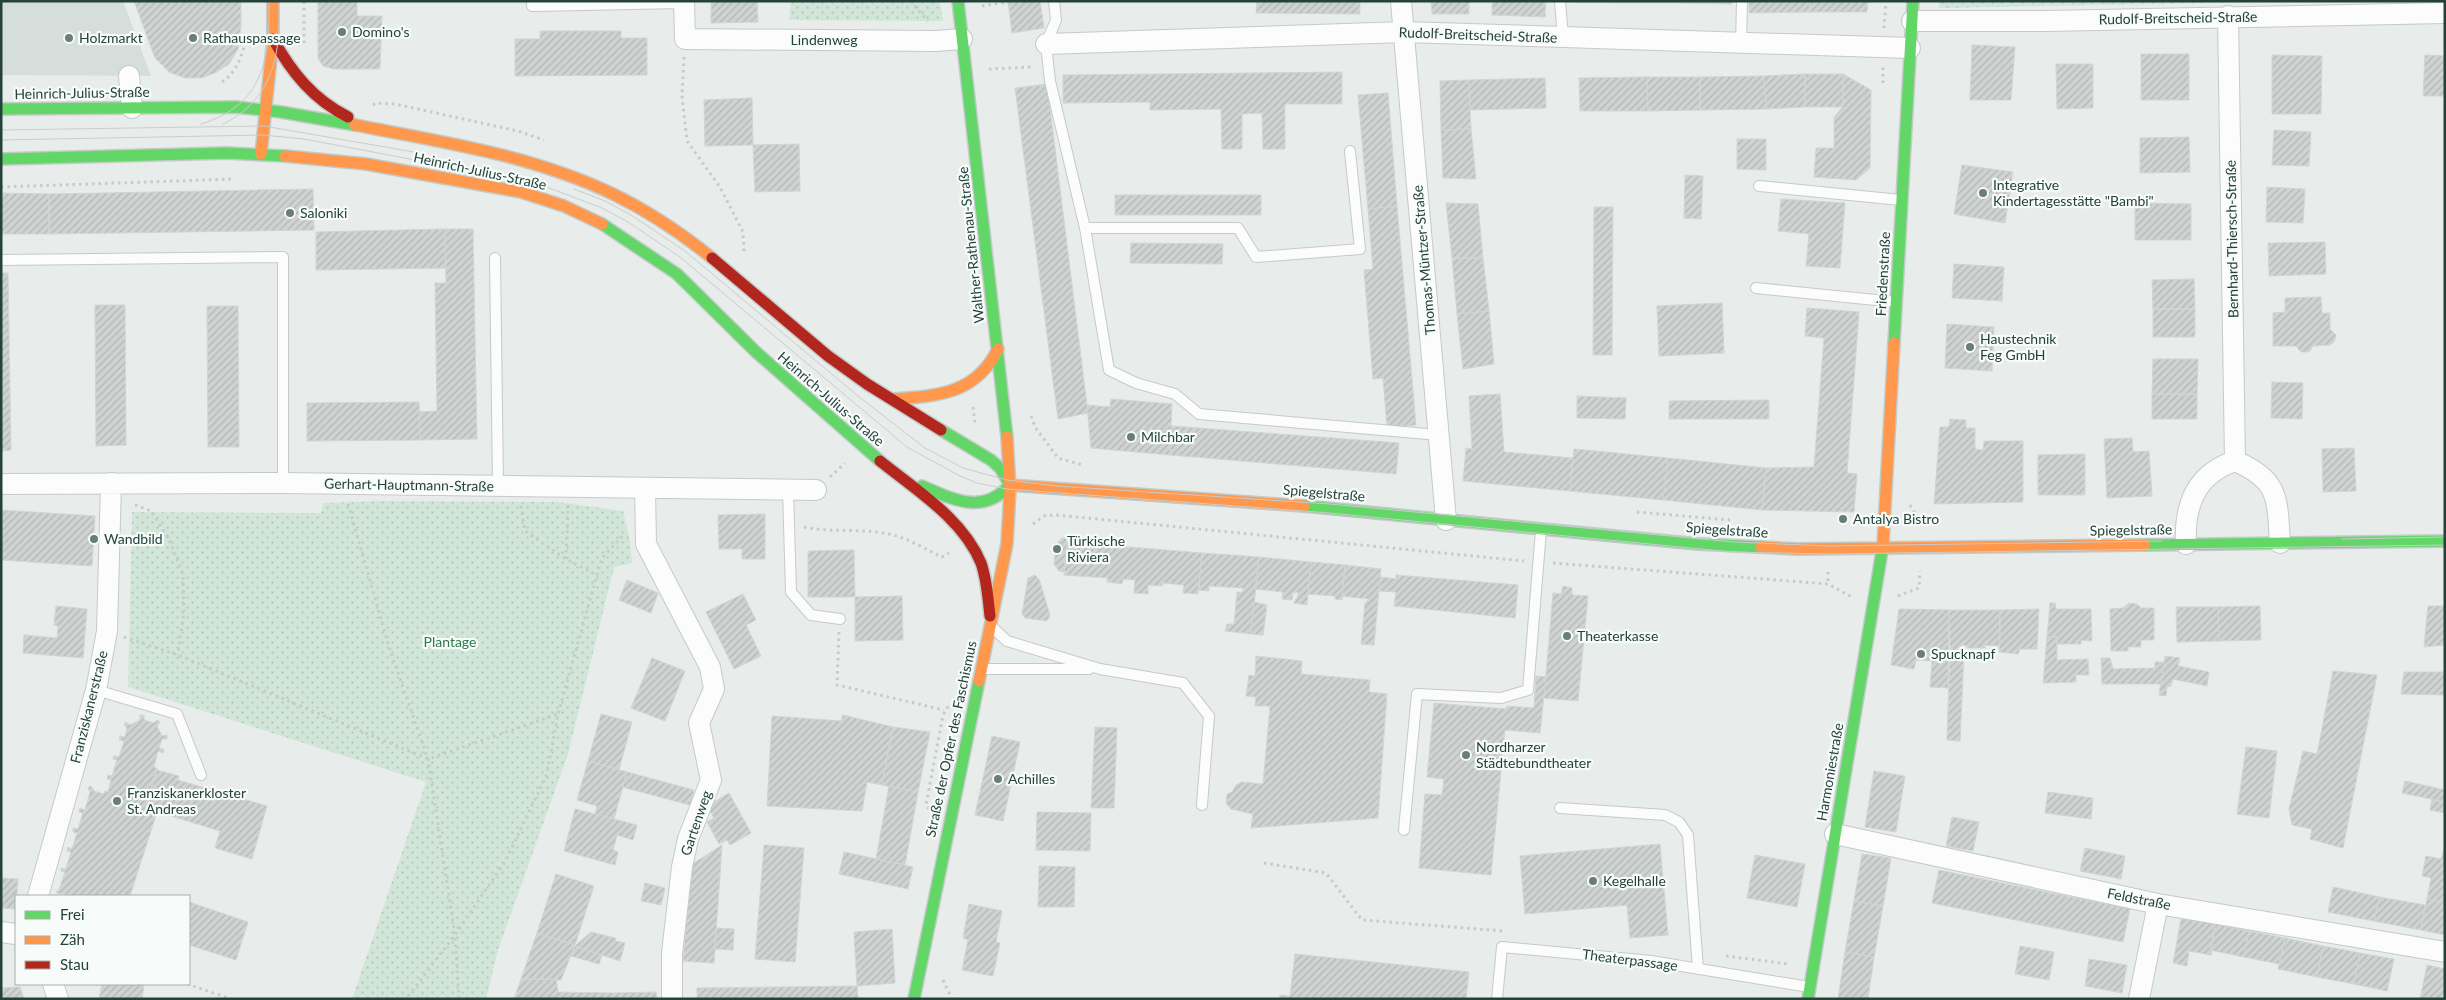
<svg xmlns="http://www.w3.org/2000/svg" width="2446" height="1000" font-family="Lato,sans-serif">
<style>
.built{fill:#d6dedb}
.park{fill:url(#park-dots)}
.building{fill:url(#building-hatch);stroke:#d1d6d4}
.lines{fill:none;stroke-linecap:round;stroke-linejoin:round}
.lane-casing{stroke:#c5cac8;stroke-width:12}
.street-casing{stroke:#c5cac8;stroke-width:22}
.fast-casing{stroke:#c3cbc8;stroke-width:14}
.slow-casing{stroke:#c3cbc8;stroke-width:14}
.jam-casing{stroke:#c3cbc8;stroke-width:14}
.path{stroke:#c3ccca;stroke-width:3;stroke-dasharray:2.5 4;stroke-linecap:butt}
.lane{stroke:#fcfcfc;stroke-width:10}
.street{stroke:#fcfcfc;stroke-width:20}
.fast{stroke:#63d668;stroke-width:11}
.slow{stroke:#ff974d;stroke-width:11}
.jam{stroke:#b3261e;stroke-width:11}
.tram{stroke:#c9cdcc;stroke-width:1}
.poi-dot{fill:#697e78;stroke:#f7fbf9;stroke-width:2}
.labels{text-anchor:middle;stroke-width:4.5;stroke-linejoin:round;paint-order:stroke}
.street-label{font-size:14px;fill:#24423a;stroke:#f7fbf9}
.poi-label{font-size:14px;fill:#24423a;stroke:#f7fbf9;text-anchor:start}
.park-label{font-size:14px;fill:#2d7a4b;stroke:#f7fbf9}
</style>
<defs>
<pattern id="park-dots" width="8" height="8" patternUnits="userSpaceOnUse" patternTransform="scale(1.25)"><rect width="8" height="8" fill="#d1e6d8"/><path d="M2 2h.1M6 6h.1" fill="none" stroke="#b3c6ba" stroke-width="1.8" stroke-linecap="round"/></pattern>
<pattern id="building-hatch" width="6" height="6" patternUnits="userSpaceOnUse" patternTransform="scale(1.25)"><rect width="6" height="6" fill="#cfd4d2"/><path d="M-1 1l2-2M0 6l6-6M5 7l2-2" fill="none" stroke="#b2b7b5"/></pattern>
</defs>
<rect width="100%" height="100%" fill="#e8edeb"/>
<path class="built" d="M1 1H123L151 76 1 75Z"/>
<path class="park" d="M791 1H940L943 21 789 20Z
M1939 1H2319L1939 8Z
M381 501 558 502 623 511 630 541 632 563 614 567 568 754 498 950 486 999H352L426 782 128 687 132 512 321 513 323 503Z"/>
<path class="building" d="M134 1H241V27L238 49 229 64 215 73 201 78H185L169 72 155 58Z
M318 1H357V16H382L380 69H334L323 66 318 58Z
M711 1H757L758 22 711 23Z
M1040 1 1044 28 1012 33 1008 1Z
M1257 1H1360V14L1256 13Z
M1431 1H1469V14H1432Z
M1492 1H1546L1545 17 1492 15Z
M1573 1H1626V3L1573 2Z
M1626 1H1679V3H1626Z
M1679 1H1732V4L1679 3Z
M1749 1H1810V12L1749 13Z
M1810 1H1868L1867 12H1810Z
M540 31H621V38H647V75L515 76V39H540Z
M1972 45 2015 47 2011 100H1970Z
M2141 54H2189V100H2141Z
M2272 55 2322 56 2321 114H2272Z
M2425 55 2445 56V96H2423Z
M2056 64H2093V108L2057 109Z
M1342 72V104H1285V149H1263L1262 113 1242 114V149H1222L1221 109 1150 110V102L1063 103V75Z
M1805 74V107L1767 109 1763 76Z
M1805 74H1843V107H1805Z
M1843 74 1871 90 1870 168 1856 180 1814 177 1816 148H1834V117L1843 107Z
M1763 76 1767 109 1700 110V77Z
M1647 77 1648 111H1580L1579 78Z
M1647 77H1700V110L1648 111Z
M1545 78 1546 108 1470 110 1469 80Z
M1469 80 1471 129 1441 130 1440 81Z
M1047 84 1088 413 1058 419 1015 88Z
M1388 93 1397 206 1368 209 1358 95Z
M752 98 753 145 705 146 704 100Z
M1471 129 1476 179 1443 178 1441 130Z
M2274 130 2311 132 2309 166 2272 165Z
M2189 137 2190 172 2140 173V138Z
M1737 139H1766V170L1737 169Z
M799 144 800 191 755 192 753 145Z
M1962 165 2013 172 2005 223 1954 214Z
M1685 175 1703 176 1701 219 1684 218Z
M2267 187 2305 189 2303 223 2266 222Z
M313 189 314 230 49 234V194Z
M1 193 49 194V234H1Z
M1115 195H1261V215H1115Z
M1781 199 1845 203 1840 268 1806 266 1809 234 1778 231Z
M1446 203 1478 204 1483 258H1452Z
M2135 203 2191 204V240H2135Z
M1397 206 1416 425 1387 427 1383 378 1373 379 1364 270 1373 269 1368 209Z
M1594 207H1613L1612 355H1593Z
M445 229H473L477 439 420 440 419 412 437 411 435 283H446Z
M445 229 446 268 316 270V232Z
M2325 242 2326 274 2269 276 2268 243Z
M1131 243 1223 244 1222 264 1130 263Z
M1452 258H1483L1489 311 1457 314Z
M1954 264 2004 267 2002 301 1952 298Z
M1 273H8L11 450 1 451Z
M2194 279 2195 309H2153L2152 280Z
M2321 297 2322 313H2330V329L2336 335 2334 342 2330 345 2313 346 2309 352H2301L2296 346H2273V313L2285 312V298Z
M1722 303 1724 353 1659 356 1657 306Z
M95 305H125L126 445 96 446Z
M207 306H238L239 447H208Z
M1807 308 1859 312 1847 473 1857 474 1854 512 1762 510 1766 468 1814 467 1824 338 1805 336Z
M2153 309H2195V337H2153Z
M1489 311 1494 364 1463 369 1457 314Z
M1947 324 1994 327 1992 371 1945 368Z
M2153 359H2198L2197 394H2152Z
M2272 382 2303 383 2302 419 2271 418Z
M1500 394 1504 452 1573 458 1570 491 1463 481 1466 448 1472 449 1469 396Z
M2152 394H2197V419H2152Z
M1577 396 1626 398 1625 419 1577 418Z
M1111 399 1172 404 1170 455 1091 448 1087 405 1110 407Z
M1769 400V419H1669V401Z
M419 402 420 440 307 441V403Z
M1950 419 1966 420V428H1975V449L1983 450 1984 441H2023V502L1934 504 1940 427H1949Z
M1172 426 1399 443 1396 474 1170 455Z
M2132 438 2133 452 2149 451 2152 496 2107 498 2104 439Z
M2354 448 2356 491 2323 492 2322 449Z
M1574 449 1668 458 1663 500 1570 491Z
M2085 454V495H2038V455Z
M1668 458 1766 468 1762 510 1663 500Z
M1 510 95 516 92 566 1 560Z
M765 514V559H742V549H719L718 515Z
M1062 538H1066L1067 542 1064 572 1059 571 1054 564 1056 544Z
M1067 542 1202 553 1198 594 1183 593 1184 585 1163 583 1162 586 1148 585V594L1134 593 1135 580 1123 579 1122 584 1107 582 1108 578 1064 575Z
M854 550 855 597H808V551Z
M1202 553 1259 557 1251 634 1225 631 1227 624H1234L1237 592H1243V588L1209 586V591L1199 590Z
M1259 557 1311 562 1307 605 1294 603 1299 593 1293 592 1292 600 1282 599 1283 592 1255 589Z
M1311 562 1345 565 1342 600 1335 599V596L1308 594Z
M1345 565 1381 569 1374 645 1361 644 1365 603 1369 599 1342 596Z
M1035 575 1039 579 1050 615 1047 621 1025 618 1022 614 1028 578Z
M1396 575 1518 585 1515 618 1394 606 1396 592 1379 591 1381 577 1396 579Z
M627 580 658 593 651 613 619 600Z
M1563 586 1572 588V595L1588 596 1578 701 1544 698 1553 593 1561 594Z
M743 594 756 620 746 625 761 656 734 669 706 612Z
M902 596 903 640 855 641V597Z
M1254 602 1267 605 1263 635 1251 634Z
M2050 603H2055L2056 609H2091L2092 641 2081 640V644H2057V637H2047Z
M2129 603 2137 604 2141 608H2154V640H2141V647H2128V651H2111L2110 609 2123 608Z
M56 606 87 609 83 658 23 653 24 635 57 638 58 626 54 625Z
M2260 606 2261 640 2219 641 2218 607Z
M2428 606H2445V645L2424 647Z
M2176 607H2218L2219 641 2177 642Z
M1899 609 1949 610 1948 688 1930 687 1932 661 1916 660 1914 669 1891 665Z
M2039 609 2037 649H2020L2018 654 1999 652 2000 610Z
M1949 610H2000V646L1985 645V648H1967V646L1962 645 1957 649 1964 654 1960 741 1947 740 1950 648Z
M2047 637H2057V660L2088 659 2089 675H2076V682L2043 683Z
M1256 656 1302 661 1301 674 1370 680 1369 692 1387 694 1378 818 1251 828 1253 814 1231 809 1226 803 1227 794 1232 792 1236 785 1242 782 1263 784 1270 706H1255L1256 697 1246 696 1249 675 1255 676Z
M2165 656 2180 658 2178 666 2209 672 2207 686 2173 679 2171 686 2167 687 2166 696 2159 695Z
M652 658 685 671 665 721 631 708Z
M2101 658H2110L2113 669 2155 668V662H2165L2161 684H2102Z
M2333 671 2377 675 2343 848 2310 839 2312 829 2292 825 2289 809 2303 751 2317 754Z
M2404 672H2445V695L2401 694Z
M1536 676 1546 677 1540 733 1505 730 1491 875 1419 868 1425 794 1442 795 1444 779 1427 777 1434 703 1506 709 1507 706 1534 708Z
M601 714 632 722 619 770 588 761Z
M140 715H144V720L154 723 157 720 160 722 157 726 162 736 167 735V739H162L159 748 164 749 163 753 158 751 154 767 157 768 145 808 157 812 130 896H71L61 893 58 894 56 892 59 890 65 872 61 871V868L66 869 71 852 67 851 68 847 72 849 77 833 73 832V828L78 829 83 813 79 812 80 808 85 810 90 792 88 788 91 786 94 791 104 794 105 791 108 792 111 780 107 779 108 775 112 776 117 760 113 759 114 756 119 757 124 741 119 740 120 736 125 737 127 728 124 725 126 722 130 725 140 720Z
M843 715 893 727 882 785 867 782 862 811 767 806 772 716 841 721Z
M893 727 930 732 918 792 882 785Z
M1095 727 1117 728 1114 808H1091Z
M992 736 1020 742 1003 821 975 815Z
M2246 747 2277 751 2269 818 2237 814Z
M588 761 627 772 614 819 595 814 597 806 577 800Z
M157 770 179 776 178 780 267 806 252 859 215 848 220 831 145 808Z
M1874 771 1905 776 1896 832 1865 827Z
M627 772 694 790 690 805 622 787Z
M2405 781 2445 790V802L2402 793Z
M889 786 918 792 905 865 876 859Z
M2048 792 2093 798 2091 819 2045 813Z
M729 793 751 833 730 845 727 840 719 844 707 822 714 818 707 806Z
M2432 800 2445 802V813L2430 810Z
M575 809 637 825 633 840 617 835 613 850 618 852 615 865 564 851Z
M1037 812 1091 813 1090 851 1036 850Z
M1952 817 1979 822 1973 851 1946 846Z
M1660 844 1668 935 1630 938 1627 905 1525 914 1520 856Z
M2445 844V903L2427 899 2431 878 2422 876 2426 856 2441 859Z
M722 845 714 963 683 961 691 865Z
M764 845 804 848 795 962 755 959Z
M2085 848 2125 856 2121 879 2080 871Z
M844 852 913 867 908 889 839 874Z
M1862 854 1891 858 1883 906 1854 901Z
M1755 855 1805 864 1797 907 1747 898Z
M1039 866 1075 867 1074 907H1038Z
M1939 870 2130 909 2123 942 1932 903Z
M556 874 594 886 575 945 537 933Z
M1 878 18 879 16 909 1 908Z
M645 883 665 888 661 905 641 901Z
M2333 887 2379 897 2374 921 2328 912Z
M2379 897 2425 905 2421 930 2374 921Z
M2427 899 2445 903V935L2421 930Z
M1854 901 1883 906 1874 957 1845 952Z
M189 902 248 922 236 960 189 945Z
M969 904 1002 911 996 942 1000 943 993 976 962 970 968 940 963 938Z
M2181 919 2215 924 2211 955 2189 951 2187 966 2173 963Z
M2215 924 2249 931 2244 957 2210 950Z
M716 928 734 929 733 950 715 949Z
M892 929 895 983 857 986 854 932Z
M2249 931 2285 938 2279 964 2244 957Z
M591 932 615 938 616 941 625 943 620 961 575 946Z
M537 933 575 945 561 980 521 979Z
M2285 938 2323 946 2317 977 2278 969Z
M575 946 602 955 599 964 571 956Z
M2020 946 2054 952 2049 980 2015 974Z
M2323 946 2360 953 2354 984 2317 977Z
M1845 952 1874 957 1868 999H1838Z
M2360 953 2394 959 2387 991 2354 984Z
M1295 954 1469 972 1466 999H1279L1280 995 1290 996Z
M2089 959 2127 965 2122 993 2085 986Z
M2427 965 2445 969V999H2420Z
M521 979H556L558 992 614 993V999H514Z
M102 984H144L142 999H99Z
M857 986 858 999H697V988Z
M20 987 24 999H1V988Z
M656 992 657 999H614V993Z"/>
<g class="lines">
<defs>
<path id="lane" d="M532 1V6L684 3
M1054 1 1056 20 1046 44 1050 81 1085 228 1109 370 1136 383 1175 394 1199 414 1439 435
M1560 1 1563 38
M1741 45 1742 1
M1759 186 1901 200
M1085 228H1238L1256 257 1360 249 1350 151
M495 258 498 486
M1 260 283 257V483
M1756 288 1896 302
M788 490 791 592 811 615 840 619
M993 628 1007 641 1100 669 1183 683 1209 716 1202 805
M984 669H1089
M96 690 177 714 201 775
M1560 808 1665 815 1679 822 1688 835 1698 969
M1404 830 1417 694 1501 698 1528 690 1541 530
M1497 999 1502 947 1651 961 1809 987"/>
<path id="street" d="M684 1 685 39 936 41 962 39
M1401 1 1446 520
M2228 16 2235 461
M1912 21H2046L2445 13
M1046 44 1404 32 1910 48
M129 76 132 108
M1 484 283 483 816 490
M645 488 646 544 710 667 714 689 699 723 711 780 688 839 682 867 672 953V999
M2186 544C2184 505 2196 474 2235 461 2280 480 2277 499 2280 543
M1835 834 2158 904 2445 952
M38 896 96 690 107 631 111 483
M1 932 16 934
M53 984 58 999
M2139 999 2158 904"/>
<path id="fast" d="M958 1 1007 437
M1 109 236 107 281 112 355 125
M1 159 227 153 285 156
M602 224 677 274 756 352 880 461
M1894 343 1913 1
M941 430 991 460 1000 468 1010 485
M922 486C954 500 983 515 1010 485
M1304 506 1698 544 1761 547
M2145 545 2445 541
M914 999 979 681
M1808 999 1883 545"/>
<path id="slow" d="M355 125C442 142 532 155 613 194 648 211 681 233 712 258
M261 154 273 39V1
M285 156 366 164 521 192 564 206 602 224
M893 399C938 396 976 394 998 349
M1010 485 1304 506
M1883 545 1894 343
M1761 547 1797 549 2145 545
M979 681 1007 544 1010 489 1007 437"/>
<path id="jam" d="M273 39C292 73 313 99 348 117
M712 258 828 356 867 384 941 430
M880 461C916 490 963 519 981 563 987 580 988 599 990 616"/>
</defs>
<use href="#lane" class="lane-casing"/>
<use href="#street" class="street-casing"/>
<use href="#fast" class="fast-casing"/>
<use href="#slow" class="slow-casing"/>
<use href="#jam" class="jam-casing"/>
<path class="path" d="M910 1 928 21
M982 6 1008 2
M1884 28 1886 1
M304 43V1
M684 57 682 96 687 141 720 187 743 232 744 251
M989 69 1033 67
M222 82C239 71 243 51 248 32
M1883 83V67
M373 105 376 103 395 104 518 131 544 140
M1 187 234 179
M973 407 975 423
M1031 416 1035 427 1058 458 1083 465
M830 477 845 463
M348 504 389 647 428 759 455 935 406 999
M135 505 151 511 169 539 183 574 184 611 178 655
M1910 505 1922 525
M521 506 525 531 566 559 597 575
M1637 512 1730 520
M1033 524 1044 516 1056 515 1524 561
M804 527C832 533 861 528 889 534 908 538 925 549 942 557L949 553
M566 559 568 505
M1553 563 1828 584 1852 597
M1828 572V584
M1898 596 1919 588 1920 571
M839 632 837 685 944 710
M124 637 178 655 428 759 558 714
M929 809 926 805 943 715 949 705
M1264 863 1326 873 1362 920 1504 931
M1726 956 1789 964
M943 980 952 999
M187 984 231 999
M459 999 455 935 506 860 547 774 558 714 597 575 602 558 625 533"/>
<use href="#lane" class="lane"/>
<use href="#street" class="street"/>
<use href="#fast" class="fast"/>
<use href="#slow" class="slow"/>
<use href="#jam" class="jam"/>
<path class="tram" d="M201 124C264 105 270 59 269 1
M223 124C274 99 281 53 279 1
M1 130 264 126 414 152
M1 140 263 135 304 139 505 177 544 186 602 208 628 222 680 257 907 447 960 476 977 483 1007 489 1330 513 1732 552 1828 554 2445 545
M574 189 605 201 631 215 685 251 858 396 925 448 963 468 1007 480 1057 486 1330 504 1734 542 1828 546 2162 541
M2342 539 2445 537"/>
</g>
<g class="poi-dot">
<circle cx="342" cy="32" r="5"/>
<circle cx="69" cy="38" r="5"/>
<circle cx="193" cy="38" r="5"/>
<circle cx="1983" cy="193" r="5"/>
<circle cx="290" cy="213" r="5"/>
<circle cx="1970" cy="347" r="5"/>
<circle cx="1131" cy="437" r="5"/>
<circle cx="1843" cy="519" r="5"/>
<circle cx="94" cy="539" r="5"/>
<circle cx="1057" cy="549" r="5"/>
<circle cx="1567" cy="636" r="5"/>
<circle cx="1921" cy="654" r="5"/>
<circle cx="1466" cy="755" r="5"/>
<circle cx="998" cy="779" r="5"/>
<circle cx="117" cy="801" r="5"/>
<circle cx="1593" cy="881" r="5"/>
</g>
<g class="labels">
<g class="street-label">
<text transform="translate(2178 18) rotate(-1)" y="5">Rudolf-Breitscheid-Straße</text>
<text transform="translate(1478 35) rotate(2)" y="5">Rudolf-Breitscheid-Straße</text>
<text x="824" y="45">Lindenweg</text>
<text transform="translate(82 93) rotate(-1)" y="5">Heinrich-Julius-Straße</text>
<text transform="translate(480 171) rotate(12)" y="5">Heinrich-Julius-Straße</text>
<text transform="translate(2232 239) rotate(-91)" y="5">Bernhard-Thiersch-Straße</text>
<text transform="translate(971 245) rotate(-96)" y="5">Walther-Rathenau-Straße</text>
<text transform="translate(1424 260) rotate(-95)" y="5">Thomas-Müntzer-Straße</text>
<text transform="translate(1883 274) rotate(-87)" y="5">Friedenstraße</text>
<text transform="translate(831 399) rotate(41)" y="5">Heinrich-Julius-Straße</text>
<text transform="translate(409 485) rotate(1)" y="5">Gerhart-Hauptmann-Straße</text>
<text transform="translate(1324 493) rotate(5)" y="5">Spiegelstraße</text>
<text transform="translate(1727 530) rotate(4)" y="5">Spiegelstraße</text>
<text transform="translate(2131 530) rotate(-1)" y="5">Spiegelstraße</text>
<text transform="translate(89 707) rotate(-76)" y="5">Franziskanerstraße</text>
<text transform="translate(951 739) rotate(-78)" y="5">Straße der Opfer des Faschismus</text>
<text transform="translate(1830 772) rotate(-80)" y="5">Harmoniestraße</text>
<text transform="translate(696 823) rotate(-71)" y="5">Gartenweg</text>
<text transform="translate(2139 899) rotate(11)" y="5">Feldstraße</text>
<text transform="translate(1630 960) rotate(7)" y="5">Theaterpassage</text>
</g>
<g class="poi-label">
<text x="352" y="37">Domino's</text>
<text x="79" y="43">Holzmarkt</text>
<text x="203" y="43">Rathauspassage</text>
<text x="1993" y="190">Integrative<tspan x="1993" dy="16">Kindertagesstätte "Bambi"</tspan></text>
<text x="300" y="218">Saloniki</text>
<text x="1980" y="344">Haustechnik<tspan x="1980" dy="16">Feg GmbH</tspan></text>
<text x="1141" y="442">Milchbar</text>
<text x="1853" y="524">Antalya Bistro</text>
<text x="104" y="544">Wandbild</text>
<text x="1067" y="546">Türkische<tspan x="1067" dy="16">Riviera</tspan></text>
<text x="1577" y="641">Theaterkasse</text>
<text x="1931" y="659">Spucknapf</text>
<text x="1476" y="752">Nordharzer<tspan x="1476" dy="16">Städtebundtheater</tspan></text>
<text x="1008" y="784">Achilles</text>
<text x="127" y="798">Franziskanerkloster<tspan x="127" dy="16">St. Andreas</tspan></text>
<text x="1603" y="886">Kegelhalle</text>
</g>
<g class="park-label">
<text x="450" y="647">Plantage</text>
</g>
</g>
<rect width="2446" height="1000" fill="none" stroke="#24423a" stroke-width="5"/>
<rect x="15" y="895" width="175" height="90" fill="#f7fbf9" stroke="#a3b1ad"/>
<rect x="25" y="911" width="25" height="8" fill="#63d668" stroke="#a3b1ad"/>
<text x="60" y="920" font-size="15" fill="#24423a">Frei</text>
<rect x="25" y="936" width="25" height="8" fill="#ff974d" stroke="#a3b1ad"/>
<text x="60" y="945" font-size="15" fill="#24423a">Zäh</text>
<rect x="25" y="961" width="25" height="8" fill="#b3261e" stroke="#a3b1ad"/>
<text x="60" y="970" font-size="15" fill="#24423a">Stau</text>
</svg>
